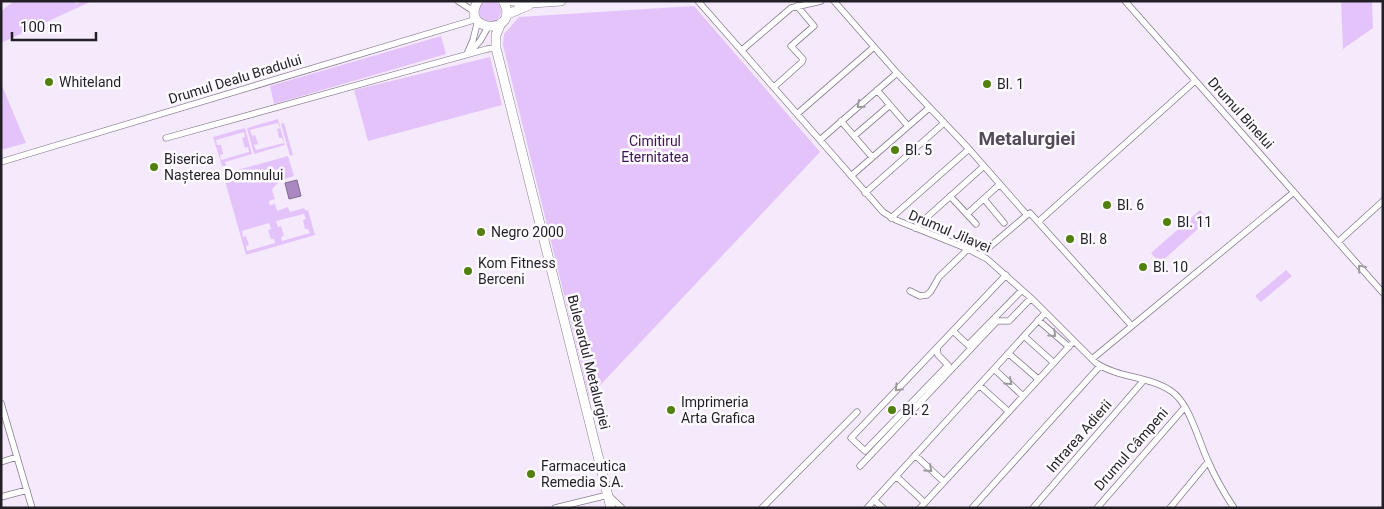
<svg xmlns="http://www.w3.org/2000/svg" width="1384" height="509" font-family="Roboto,sans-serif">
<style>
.green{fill:#e4c3fb;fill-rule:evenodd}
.water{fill:#a989bf;stroke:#816991}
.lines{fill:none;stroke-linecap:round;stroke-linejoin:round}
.street-casing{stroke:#877d8e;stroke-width:7}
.secondary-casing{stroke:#877d8e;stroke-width:10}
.street{stroke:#fff;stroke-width:5.5}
.secondary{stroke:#fff;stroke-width:9}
.oneway{stroke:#9c9a9d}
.poi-dot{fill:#51800e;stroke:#fdfbff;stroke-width:2}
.labels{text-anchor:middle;stroke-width:5;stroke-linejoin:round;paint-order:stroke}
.street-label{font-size:14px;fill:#231f26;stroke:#fdfbff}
.poi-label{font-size:14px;fill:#231f26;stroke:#fdfbff;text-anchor:start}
.park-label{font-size:14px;fill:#3e1355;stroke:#fdfbff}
.district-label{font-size:19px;font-weight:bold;fill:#544b5a;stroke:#fdfbff}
</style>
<rect width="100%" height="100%" fill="#f5eafc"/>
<path class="green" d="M479 11a11 11 0 1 1 22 0a11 11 0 1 1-22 0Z
M14 1H74L76 4 82 1 90 2 1 43V11Z
M1341 1H1372L1373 28 1343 49Z
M694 6 820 152 589 397 503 45 504 34 519 17Z
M441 36 446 54 274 104 270 86Z
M490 57 502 105 368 141 354 90Z
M1 83 26 143 1 150Z
M278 119 285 145 254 154 247 128ZM278 123 280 128 277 129 279 138H282L284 143 256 150 254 145 258 144 255 135 252 136 250 130Z
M284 123 293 155 290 156 281 124Z
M245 128 252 154 225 162 226 166H222L213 137ZM244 132 245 137 242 138 245 148 248 147 249 152 221 160 220 155 223 154 221 145H217L216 140Z
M288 156 294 176C285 179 277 181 272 190L275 199 269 201 270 205 275 204 277 211 288 207 290 212 304 208 305 210H308L315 235 246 255 223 174ZM304 214 306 219 303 220 305 229H308L310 233 282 241 281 237 284 236 281 226 278 227 276 221ZM269 223 271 229 268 230 271 239H274L275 243 247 251 246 246 249 245 246 236 243 237 242 231Z
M1200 210 1209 219 1160 263 1151 253Z
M1286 270 1292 276 1261 302 1255 296Z"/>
<path class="water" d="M297 180 301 196 289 199 285 183Z"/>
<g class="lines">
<defs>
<path id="street" d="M458 1 475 12
M698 1 883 212 896 220 968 249 987 259 1031 298 1096 363C1118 378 1149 376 1171 391 1189 402 1199 442 1208 461 1215 477 1224 493 1234 508
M834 1 897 73 969 149
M1125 1 1383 293
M742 50 791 8 821 1
M469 53 480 41 488 27
M467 54 473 40 478 20
M774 87 802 62 803 59 791 46 814 26 797 6
M877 90 908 126
M797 114 874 47
M841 121 872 157
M854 136 890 105
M166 138 487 49 496 48
M820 140 897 73
M1 162 477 19
M851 176 929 108
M865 193 944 123
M950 196 976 224
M984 199 1004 223
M967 214 1000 184
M891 218 969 149 1027 215 1030 213 1131 325
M1038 222 1195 81
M915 228 984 166
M1338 242 1383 201
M980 255 1027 215
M910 291 920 296 927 295 931 291 939 277 968 249
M1038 320 1069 347
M953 331 968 345 1022 290
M1024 336 1054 363
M937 348 938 355 948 365 865 451 851 438 1006 275
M1008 353 1038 379
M1092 359 1294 192
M994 369 1023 396
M979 385 1009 412
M1 403 32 508
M915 455 944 482
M1 462 17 457
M860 466 997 321H1009L1031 298
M896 476 925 503
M1 497 27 490
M874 500 883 508
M555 508 608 495 622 508
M762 508 857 412
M867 508 1045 313
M920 508 1074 341
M972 508 1100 366
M1033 508 1144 380
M1097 508 1185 407
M1170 508 1208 462"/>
<path id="secondary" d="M478 1C458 34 523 35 503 1
M512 1 532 3 561 1
M506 15 529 5
M501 23 496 35V48L611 508"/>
</defs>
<use href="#street" class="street-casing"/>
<use href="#secondary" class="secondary-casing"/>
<use href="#street" class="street"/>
<use href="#secondary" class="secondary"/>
</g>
<defs><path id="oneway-chevron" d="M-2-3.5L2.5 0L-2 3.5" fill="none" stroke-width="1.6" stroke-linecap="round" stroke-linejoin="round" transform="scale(1.25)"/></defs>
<g class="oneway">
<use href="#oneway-chevron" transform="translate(860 105) rotate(139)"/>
<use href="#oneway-chevron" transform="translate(1361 268) rotate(-131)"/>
<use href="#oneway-chevron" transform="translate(1053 334) rotate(42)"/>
<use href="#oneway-chevron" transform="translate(1009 382) rotate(42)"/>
<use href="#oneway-chevron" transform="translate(898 388) rotate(134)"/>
<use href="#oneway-chevron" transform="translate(929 469) rotate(42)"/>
</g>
<g class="poi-dot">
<circle cx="49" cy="82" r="5"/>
<circle cx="987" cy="84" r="5"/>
<circle cx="895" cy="150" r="5"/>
<circle cx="154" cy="167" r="5"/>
<circle cx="1107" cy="205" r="5"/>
<circle cx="1167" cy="222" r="5"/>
<circle cx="481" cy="232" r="5"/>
<circle cx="1070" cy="239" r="5"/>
<circle cx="1143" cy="267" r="5"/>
<circle cx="468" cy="271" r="5"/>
<circle cx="671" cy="410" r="5"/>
<circle cx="892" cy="410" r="5"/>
<circle cx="531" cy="474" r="5"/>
</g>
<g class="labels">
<g class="street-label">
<text transform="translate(235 79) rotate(-17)" y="5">Drumul Dealu Bradului</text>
<text transform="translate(1241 113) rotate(48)" y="5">Drumul Binelui</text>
<text transform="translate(950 231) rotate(23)" y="5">Drumul Jilavei</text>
<text transform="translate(589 362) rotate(76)" y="5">Bulevardul Metalurgiei</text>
<text transform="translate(1079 436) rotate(-49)" y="5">Intrarea Adierii</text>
<text transform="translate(1131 449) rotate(-49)" y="5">Drumul Câmpeni</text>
</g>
<g class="poi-label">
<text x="59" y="87">Whiteland</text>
<text x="997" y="89">Bl. 1</text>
<text x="905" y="155">Bl. 5</text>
<text x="164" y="164">Biserica<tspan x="164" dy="16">Nașterea Domnului</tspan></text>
<text x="1117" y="210">Bl. 6</text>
<text x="1177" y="227">Bl. 11</text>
<text x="491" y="237">Negro 2000</text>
<text x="1080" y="244">Bl. 8</text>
<text x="478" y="268">Kom Fitness<tspan x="478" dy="16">Berceni</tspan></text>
<text x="1153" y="272">Bl. 10</text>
<text x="681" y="407">Imprimeria<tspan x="681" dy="16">Arta Grafica</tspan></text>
<text x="902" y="415">Bl. 2</text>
<text x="541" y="471">Farmaceutica<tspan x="541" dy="16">Remedia S.A.</tspan></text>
</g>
<g class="park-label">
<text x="655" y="146">Cimitirul<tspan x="655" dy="16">Eternitatea</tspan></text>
</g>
<g class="district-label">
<text x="1027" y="145">Metalurgiei</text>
</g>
</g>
<rect width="1384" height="509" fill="none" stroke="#231f26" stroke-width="5"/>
<path d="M12 32v8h84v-8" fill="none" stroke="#231f26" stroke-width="2.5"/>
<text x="20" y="32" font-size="15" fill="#231f26" stroke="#fdfbff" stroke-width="4" paint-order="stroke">100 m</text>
</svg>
